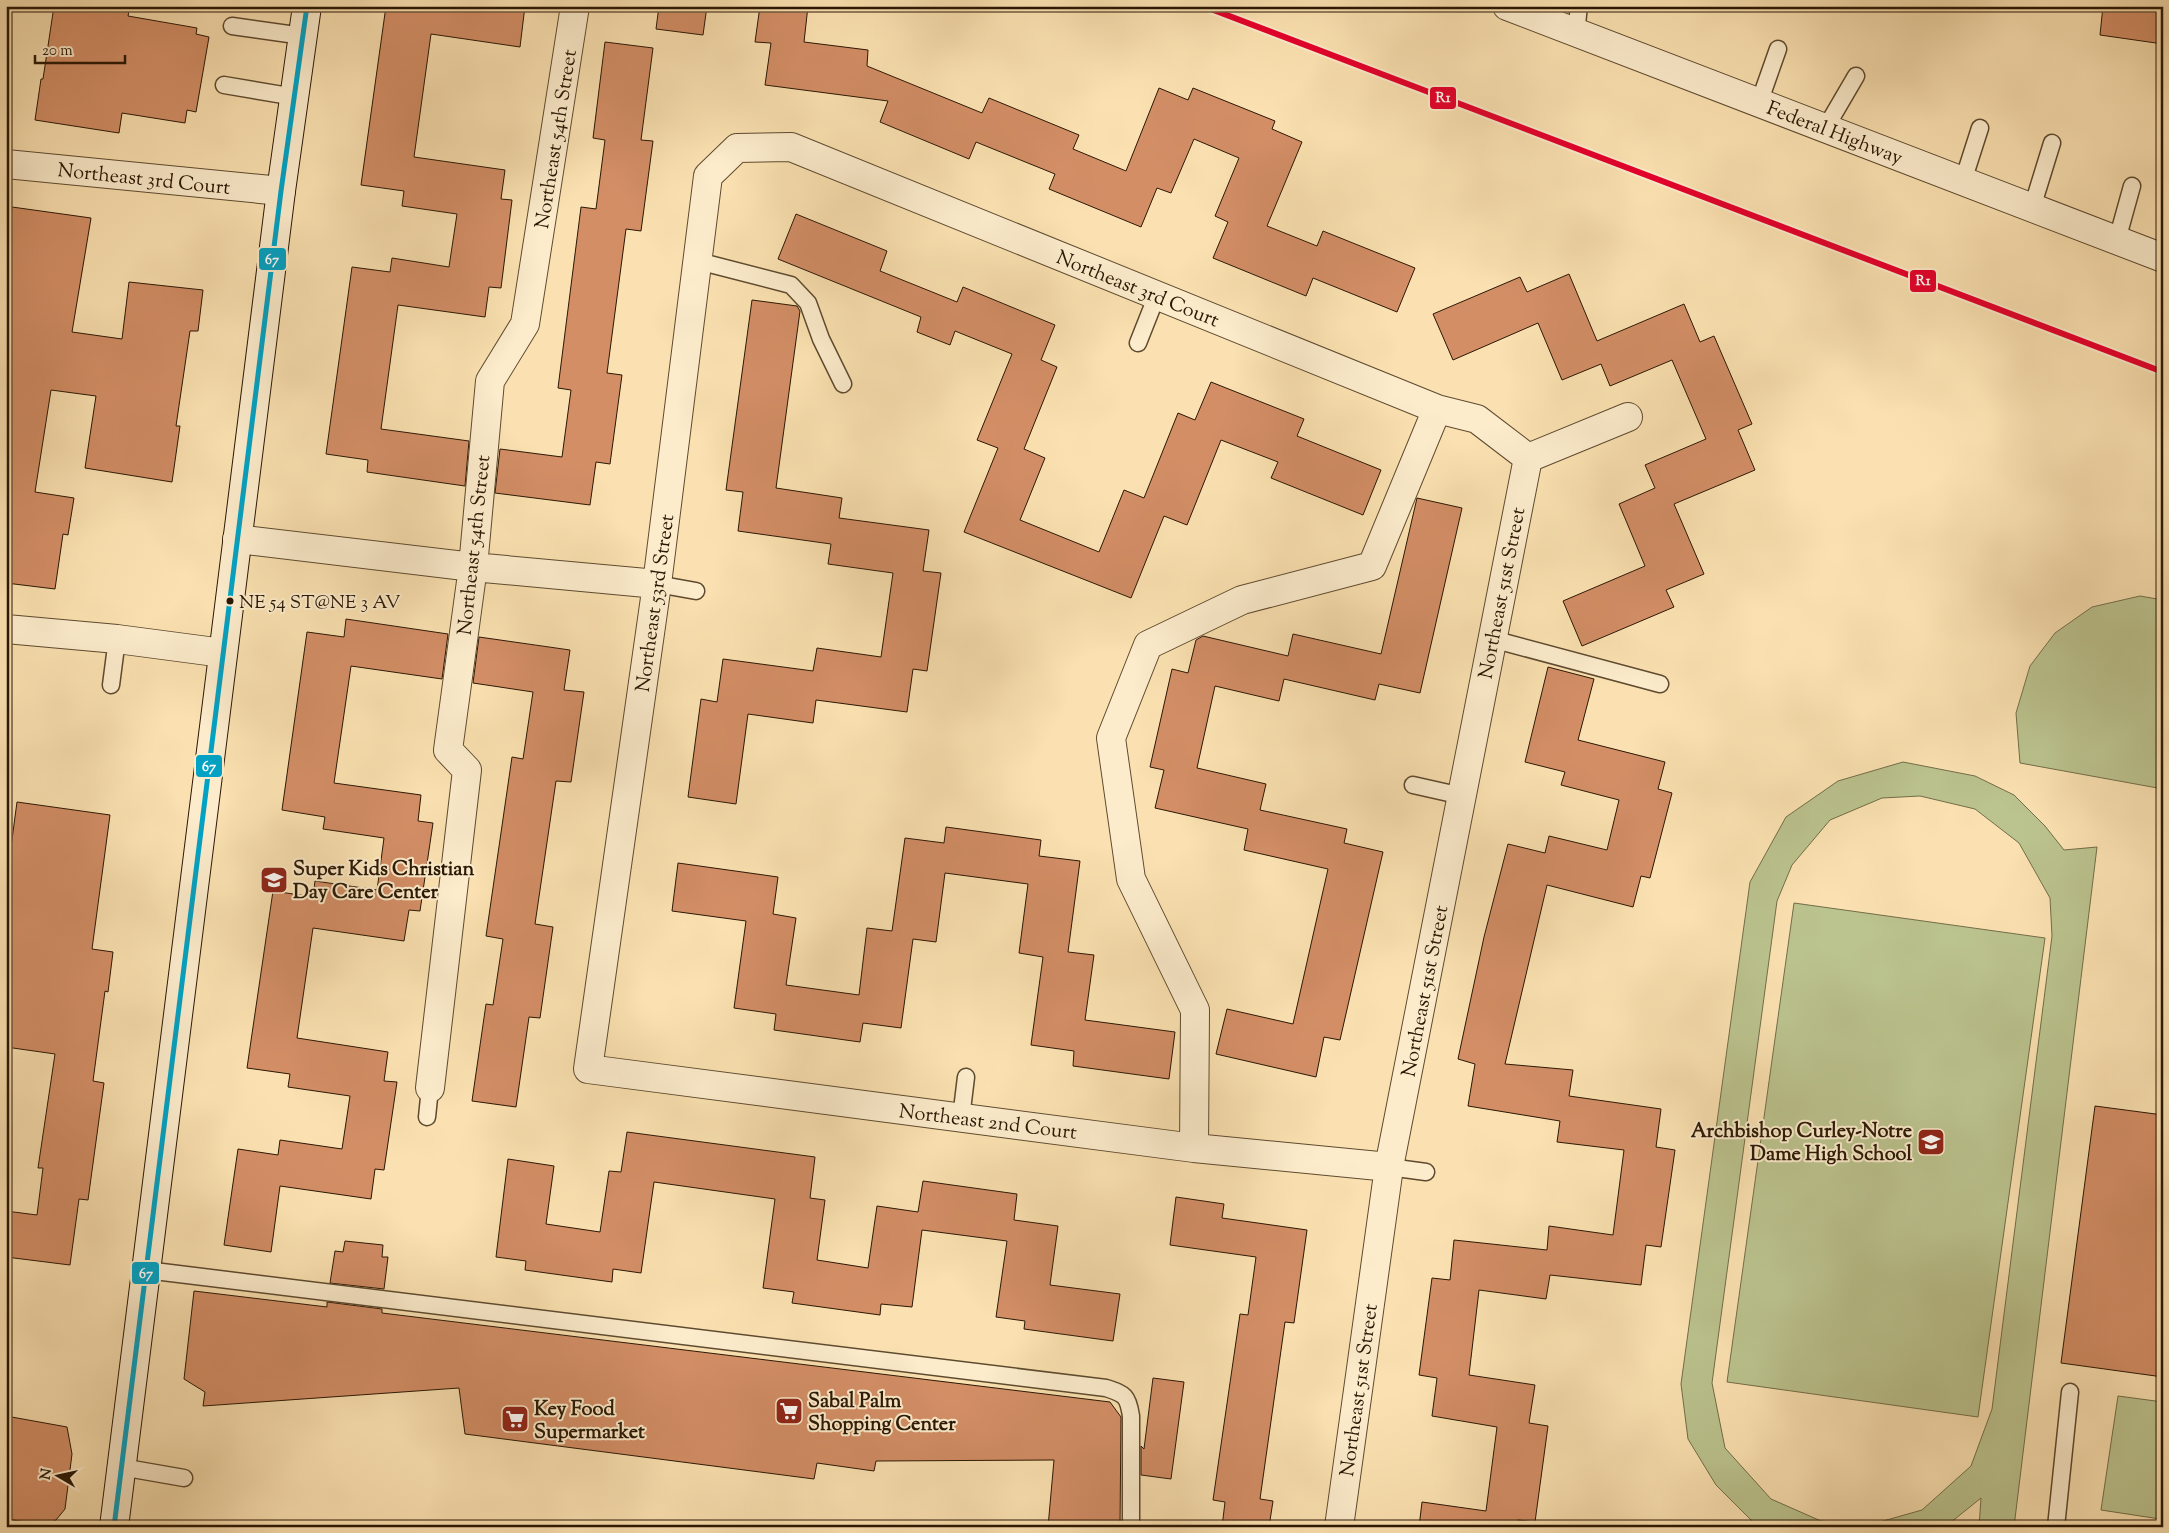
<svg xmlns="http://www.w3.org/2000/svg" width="2169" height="1533" font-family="'Sorts Mill Goudy',serif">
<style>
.green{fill:#bbc38e;stroke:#726d49;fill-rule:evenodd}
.building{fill:#d38e66;stroke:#2a1704}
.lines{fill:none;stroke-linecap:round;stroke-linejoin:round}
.service-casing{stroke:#5e4a2f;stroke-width:19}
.minor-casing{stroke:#5e4a2f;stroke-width:30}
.tertiary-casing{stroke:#5e4a2f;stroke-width:30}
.secondary-casing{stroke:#2a1704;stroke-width:30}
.service{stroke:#fceccc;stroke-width:16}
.minor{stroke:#fceccc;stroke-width:28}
.tertiary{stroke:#fceccc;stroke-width:28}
.secondary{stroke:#fceccc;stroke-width:28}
.bus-1-casing{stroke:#fceccc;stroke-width:9}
.bus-1{stroke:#02a2c4;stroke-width:5}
.rail-1-casing{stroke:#fceccc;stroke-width:10}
.rail-1{stroke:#e4002b;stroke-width:6}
.bus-dot{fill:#2a1704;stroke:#fceccc;stroke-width:2}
.labels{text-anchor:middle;stroke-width:4;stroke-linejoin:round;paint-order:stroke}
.bus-label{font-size:19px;fill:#2a1704;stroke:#fceccc;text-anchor:start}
.street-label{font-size:20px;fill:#2a1704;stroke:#fceccc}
.poi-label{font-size:20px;font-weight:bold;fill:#2a1704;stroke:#fceccc;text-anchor:start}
.line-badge{stroke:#fceccc;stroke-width:2}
.badge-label{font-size:14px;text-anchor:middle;font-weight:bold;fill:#fff}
</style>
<rect width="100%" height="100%" fill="#fbe1b1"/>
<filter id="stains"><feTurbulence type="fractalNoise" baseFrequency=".004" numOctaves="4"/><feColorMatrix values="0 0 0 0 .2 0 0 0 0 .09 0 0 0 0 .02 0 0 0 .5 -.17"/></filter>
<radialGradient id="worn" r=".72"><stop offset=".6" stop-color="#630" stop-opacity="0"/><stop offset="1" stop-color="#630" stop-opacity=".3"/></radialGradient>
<path class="green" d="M2140 596 2163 600V789L2020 763 2016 713 2030 666 2055 633 2092 607Z
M1903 762 1975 776 2014 795 2045 826 2064 850 2097 847 2014 1527H1979L1981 1498 1945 1527H1762L1755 1524 1716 1485 1688 1439 1681 1384 1750 882 1786 817 1838 781ZM1920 796 1975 809 2019 843 2050 898 2052 936 1992 1409 1971 1466 1922 1510 1869 1525 1821 1521 1771 1499 1725 1448 1712 1383 1777 901 1792 865 1830 820 1882 798Z
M1794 903 2045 938 1978 1417 1727 1382Z
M2118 1396 2163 1402V1498L2160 1519 2101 1510Z"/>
<path class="building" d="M54 6H130L128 16 197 28 196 34 209 37 196 112 187 110 185 123 122 113 119 133 35 120 41 79H43Z
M386 6H525L520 47 431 34 414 157 505 170 501 199 512 200 501 288 489 287 485 317 398 305 381 429 469 441 465 486 367 472 368 460 326 454 352 267 390 272 392 258 449 267 457 214 402 206 404 191 361 185Z
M659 6H707L703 35 656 29Z
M760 6H808L804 42 868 50 867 66 982 113 989 98 1079 135 1073 149 1126 171 1159 88 1188 100 1193 88 1275 121 1272 129 1302 142 1267 226 1317 246 1323 231 1415 268 1397 312 1313 278 1306 296 1213 258 1228 222 1215 216 1239 158 1194 139 1171 193 1157 188 1141 227 1049 189 1055 174 976 142 969 159 880 122 888 101 765 85 771 43 755 42Z
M2103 6H2163V44L2100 35Z
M605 42 653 48 641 140 653 141 641 231 626 229 607 373 622 375 610 464 596 462 590 505 495 493 500 449 562 457 571 390 558 388 581 207 596 209 605 140 593 138Z
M12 207 91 218 72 332 122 339 129 282 203 290 198 331H190L176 426H180L172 482 85 468 96 396 51 390 35 492 74 498 68 535 63 534 55 589 6 583V286L11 248 7 247Z
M796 214 887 251 880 271 957 302 963 287 1055 325 1041 360 1057 367 1024 449 1045 458 1020 520 1099 552 1124 490 1144 498 1178 413 1195 420 1211 382 1304 419 1297 436 1381 470 1363 515 1271 478 1278 462 1221 440 1187 525 1164 516 1131 598 964 532 998 448 977 440 1012 354 955 331 950 345 917 332 921 317 778 259Z
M1569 274 1597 341 1684 304 1700 342 1714 336 1752 424 1738 430 1755 470 1674 504 1704 574 1666 590 1674 607 1582 646 1563 601 1645 566 1619 504 1655 488 1645 465 1706 439 1672 360 1610 386 1601 364 1562 380 1538 323 1453 360 1433 314 1520 277 1527 292Z
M752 300 797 306 800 311 776 488 842 498 839 518 929 530 923 571 941 573 927 671 913 669 907 712 816 700 813 723 748 714 736 804 688 797 701 699 717 702 723 659 813 671 817 648 881 657 893 573 828 564 831 544 738 531 743 492 726 490Z
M1417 498 1462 508 1420 693 1379 684 1375 700 1284 679 1279 701 1215 686 1197 768 1266 784 1260 810 1347 829 1344 843 1383 852 1340 1040 1324 1037 1316 1077 1216 1054 1227 1009 1293 1024 1328 869 1244 850 1248 829 1155 808 1164 770 1150 767 1172 669 1188 673 1196 640 1203 636 1288 656 1293 634 1381 654Z
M346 619 448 634 442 679 351 666 334 783 421 795 418 821 433 823 420 911 409 910 404 941 313 928 297 1038 388 1052 384 1081 397 1082 384 1170 375 1169 371 1199 280 1186 271 1252 224 1245 238 1149 278 1155 280 1140 342 1149 350 1096 288 1087 290 1074 247 1068 273 891 313 897 315 881 377 890 384 838 323 829 325 817 282 810 307 632 344 637Z
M479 637 570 650 564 690 584 692 571 782 556 781 535 924 553 927 540 1018 529 1017 516 1107 472 1101 486 1004 493 1005 503 939 486 936 512 757 523 759 533 692 473 683Z
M1548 667 1594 679 1578 740 1665 762 1658 789 1672 793 1650 878 1641 876 1633 907 1547 885 1505 1064 1573 1070 1569 1096 1661 1109 1656 1147 1675 1150 1661 1247 1646 1245 1641 1285 1550 1275 1546 1299 1479 1290 1469 1375 1535 1385 1529 1423 1548 1426 1535 1522 1518 1520V1527H1419L1422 1502 1486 1511 1497 1427 1432 1416 1437 1378 1419 1375 1432 1278 1450 1280 1454 1240 1547 1250 1549 1226 1613 1235 1624 1150 1557 1142 1560 1121 1468 1106 1475 1064 1458 1059 1484 937 1508 844 1545 853 1549 836 1607 850 1619 800 1561 785 1565 772 1525 762Z
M17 802 110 815 92 949 113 952 108 992 105 991 93 1081 104 1083 88 1200 79 1199 70 1265 6 1257V1211L37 1215 43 1168H38L55 1054 6 1047V869H8Z
M946 827 1041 840 1039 856 1080 861 1068 952 1094 955 1085 1020 1175 1032 1169 1079 1073 1066 1074 1051 1031 1045 1043 957 1019 953 1028 884 945 873 936 942 913 939 901 1028 863 1023 860 1042 774 1030 776 1014 734 1008 746 921 672 911 678 863 778 877 773 914 796 918 786 985 859 995 867 928 892 931 905 838 944 843Z
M2095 1106 2163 1115V1377L2061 1363Z
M627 1132 815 1157 810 1198 825 1200 817 1260 868 1268 877 1206 918 1212 923 1181 1017 1194 1014 1220 1058 1226 1050 1285 1120 1294 1113 1341 1024 1329 1025 1321 996 1317 1007 1241 922 1230 912 1307 881 1304 880 1315 792 1303 794 1292 763 1288 775 1199 654 1182 641 1273 613 1269 612 1282 525 1270 526 1261 496 1257 508 1159 554 1166 546 1224 600 1232 609 1171 621 1172Z
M1176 1197 1224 1204 1222 1218 1307 1230 1294 1323 1285 1322 1260 1499 1273 1501 1269 1527H1222L1225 1502 1213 1500 1240 1314 1248 1315 1256 1257 1170 1245Z
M345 1241 383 1245 382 1257H388L384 1289 330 1283 335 1251 343 1252Z
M194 1291 327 1307V1302L382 1309V1313L1110 1402 1121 1417 1120 1527H1048L1054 1460 876 1461 874 1471 817 1463 814 1479 465 1434 459 1388 203 1406 205 1392 184 1379Z
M1153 1378 1184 1382 1171 1479 1141 1475V1446L1144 1449Z
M6 1416 67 1427 72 1454 65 1509 56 1520 46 1525 6 1519Z"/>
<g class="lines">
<defs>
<path id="service" d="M232 26 303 36
M1576 33 1579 6
M224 85 295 97
M1759 103 1778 49
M1825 129 1856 76
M1963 181 1980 128
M2032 208 2052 143
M2117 240 2132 186
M698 261 791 285 808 303 821 339 843 384
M1138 343 1157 295
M657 584 696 591
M1492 639 1660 684
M111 685 117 639
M1413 785 1462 796
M427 1117 430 1088
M961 1118 966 1077
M1389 1167 1426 1172
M146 1270 1106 1388C1125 1394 1128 1396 1131 1416V1527
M121 1467 184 1478
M2056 1527 2070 1392"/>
<path id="minor" d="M6 164 281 191
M1528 458 1628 417
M237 539 473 567 657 584
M6 629 117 639 223 653
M430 1088 467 770 448 750 473 567 490 381 525 324 575 6
M1194 1148 1195 1010 1131 879 1111 738 1148 645 1242 600 1372 566 1437 409
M1389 1167 1194 1148 588 1069 657 584 708 176 737 148 791 147 1437 409 1477 419 1528 458
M1339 1527 1389 1167 1528 458"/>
<path id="tertiary" d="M1507 6 2163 258"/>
<path id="secondary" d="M114 1527 281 191 307 6"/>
</defs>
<use href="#service" class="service-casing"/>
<use href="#minor" class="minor-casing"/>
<use href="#tertiary" class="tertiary-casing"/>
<use href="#secondary" class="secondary-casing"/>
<use href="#service" class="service"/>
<use href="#minor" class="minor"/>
<use href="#tertiary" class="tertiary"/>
<use href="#secondary" class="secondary"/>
<defs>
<path id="bus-1" d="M114 1527 281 191 307 6"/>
</defs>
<use href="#bus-1" class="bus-1-casing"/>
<use href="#bus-1" class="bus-1"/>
<defs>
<path id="rail-1" d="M1203 6 2163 372"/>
</defs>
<use href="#rail-1" class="rail-1-casing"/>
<use href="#rail-1" class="rail-1"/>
</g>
<defs>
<symbol id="school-square" viewBox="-11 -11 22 22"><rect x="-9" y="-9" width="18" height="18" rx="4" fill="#8f2418" stroke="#fceccc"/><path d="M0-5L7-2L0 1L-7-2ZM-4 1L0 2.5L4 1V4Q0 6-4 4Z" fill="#fff"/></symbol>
<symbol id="supermarket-square" viewBox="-11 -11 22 22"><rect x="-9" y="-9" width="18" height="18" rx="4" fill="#8f2418" stroke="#fceccc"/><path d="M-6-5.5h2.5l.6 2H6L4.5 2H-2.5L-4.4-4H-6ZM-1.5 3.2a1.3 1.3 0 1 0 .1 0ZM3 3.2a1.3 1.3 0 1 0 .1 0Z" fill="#fff"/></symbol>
</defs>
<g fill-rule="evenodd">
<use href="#school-square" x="258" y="864" width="32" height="32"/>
<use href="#school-square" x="1915" y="1126" width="32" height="32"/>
<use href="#supermarket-square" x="773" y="1395" width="32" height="32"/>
<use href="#supermarket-square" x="499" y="1403" width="32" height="32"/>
</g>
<circle class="bus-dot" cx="230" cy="601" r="4.5"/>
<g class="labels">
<g class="bus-label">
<text x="239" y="608">NE 54 ST@NE 3 AV</text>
</g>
<g class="street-label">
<text transform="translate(1835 132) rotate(21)" y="7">Federal Highway</text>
<text transform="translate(555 139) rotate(-81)" y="7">Northeast 54th Street</text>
<text transform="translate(144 178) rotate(6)" y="7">Northeast 3rd Court</text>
<text transform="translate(1138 288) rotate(22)" y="7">Northeast 3rd Court</text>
<text transform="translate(473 545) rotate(-84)" y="7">Northeast 54th Street</text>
<text transform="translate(1501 593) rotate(-79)" y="7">Northeast 51st Street</text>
<text transform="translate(654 603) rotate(-82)" y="7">Northeast 53rd Street</text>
<text transform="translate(1424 991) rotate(-79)" y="7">Northeast 51st Street</text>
<text transform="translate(988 1121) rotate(7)" y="7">Northeast 2nd Court</text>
<text transform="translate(1358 1390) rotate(-82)" y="7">Northeast 51st Street</text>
</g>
<g class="poi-label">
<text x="293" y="875">Super Kids Christian<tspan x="293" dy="23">Day Care Center</tspan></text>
<text x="1912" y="1137" text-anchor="end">Archbishop Curley-Notre<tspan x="1912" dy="23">Dame High School</tspan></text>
<text x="808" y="1407">Sabal Palm<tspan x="808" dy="23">Shopping Center</tspan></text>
<text x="534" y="1415">Key Food<tspan x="534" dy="23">Supermarket</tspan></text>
</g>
</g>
<g class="line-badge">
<rect x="1429" y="86" width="28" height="24" rx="5" fill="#e4002b"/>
<rect x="258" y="247" width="29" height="24" rx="5" fill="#02a2c4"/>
<rect x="1909" y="269" width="28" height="24" rx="5" fill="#e4002b"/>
<rect x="195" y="754" width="28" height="24" rx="5" fill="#02a2c4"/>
<rect x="131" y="1261" width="29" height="24" rx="5" fill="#02a2c4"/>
</g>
<g class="badge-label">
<text x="1443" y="102">R1</text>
<text x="272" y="264">67</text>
<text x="1923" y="285">R1</text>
<text x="209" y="771">67</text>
<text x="146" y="1278">67</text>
</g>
<rect width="2169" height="1533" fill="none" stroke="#fbe1b1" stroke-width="25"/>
<rect x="8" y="8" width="2154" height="1518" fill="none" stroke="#2a1704" stroke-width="2.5"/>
<rect x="12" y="12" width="2144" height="1508" fill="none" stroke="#2a1704"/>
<g transform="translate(58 1476) rotate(279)" stroke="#fceccc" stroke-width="4" paint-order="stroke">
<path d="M0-4L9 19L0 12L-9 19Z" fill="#2a1704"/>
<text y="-8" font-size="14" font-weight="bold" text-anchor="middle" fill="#2a1704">N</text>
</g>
<path d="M35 55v8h90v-8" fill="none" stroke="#2a1704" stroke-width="2.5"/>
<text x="42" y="55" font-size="15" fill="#2a1704" stroke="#fceccc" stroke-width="4" paint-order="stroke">20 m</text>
<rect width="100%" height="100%" filter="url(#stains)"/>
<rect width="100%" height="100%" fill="url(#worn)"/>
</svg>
